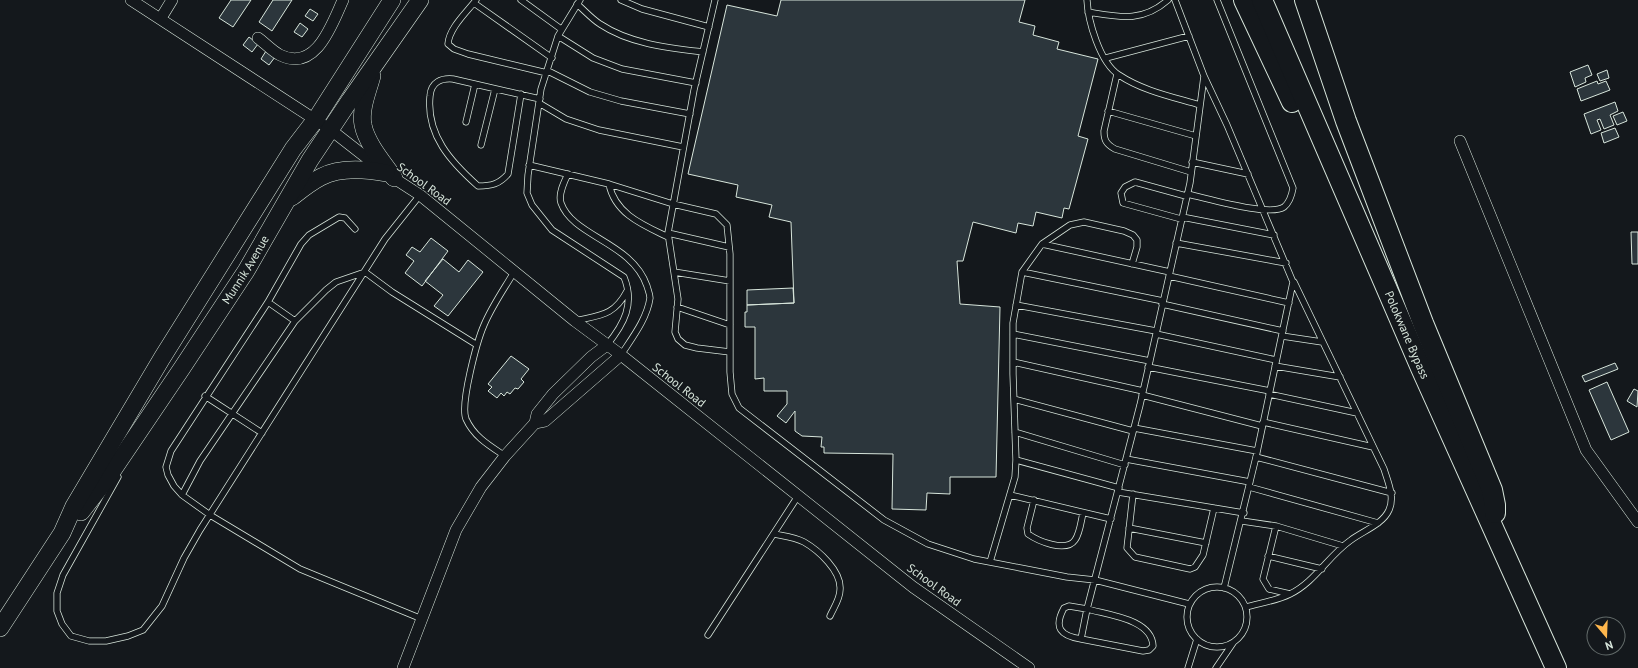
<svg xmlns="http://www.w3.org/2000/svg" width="1638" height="668" font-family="'PT Sans',sans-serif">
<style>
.building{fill:#2c363c;stroke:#d8e6dc}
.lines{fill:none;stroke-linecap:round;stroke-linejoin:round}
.service-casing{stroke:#d8e6dc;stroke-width:7}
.minor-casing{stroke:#d8e6dc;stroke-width:12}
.primary-casing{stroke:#d8e6dc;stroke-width:18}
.motorway-casing{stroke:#d8e6dc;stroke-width:22}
.service{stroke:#14181c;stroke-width:5.5}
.minor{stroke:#14181c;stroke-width:11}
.primary{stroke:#14181c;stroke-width:17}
.motorway{stroke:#14181c;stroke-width:20}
.labels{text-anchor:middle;stroke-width:3;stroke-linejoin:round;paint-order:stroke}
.street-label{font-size:12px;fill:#d8e6dc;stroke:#14181c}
</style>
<rect width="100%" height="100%" fill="#14181c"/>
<path class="building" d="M231 0H251L233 27 219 18Z
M273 0H292L272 31 259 22Z
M781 0H1025L1019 22 1035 26 1033 35 1059 42 1057 49 1098 59 1078 136 1088 139 1069 209 1064 208 1062 218 1036 212 1033 226 1018 223 1016 233 973 222 963 261H957L960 304 1000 307 996 477H950V494L927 493 926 510 892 509 893 454 824 453V447H821L822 437 802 436 795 431V411L786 423 777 416 787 404V391H764V378L755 379V327H745V312H747V305L794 303 791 222 769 217 772 205 736 197 738 185 688 174 727 5 777 16Z
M310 9 318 14 313 21 305 16Z
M300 23 308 29 302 37 294 32Z
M249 37 258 44 252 52 243 45Z
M266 51 275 57 269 65 261 59Z
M1588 65 1592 75 1585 78 1586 82 1575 87 1570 72Z
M1607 70 1609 78 1600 81 1597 74Z
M1597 81 1598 84 1606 81 1610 90 1581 101 1577 89Z
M1615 102 1618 111 1610 115 1614 125 1604 129 1600 119 1597 120 1601 130 1591 134 1584 114Z
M1623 112 1627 121 1617 125 1613 116Z
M1615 128 1619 137 1604 143 1601 133Z
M1631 232H1638V264H1632Z
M431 238 448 251 422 286 405 273 414 261 406 255 412 247 420 252Z
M443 259 459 272 468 260 483 272 448 316 434 306 443 295 425 281Z
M793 288 794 303 747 305V290Z
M511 356 529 369 521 379 524 382 518 389 515 388 510 394 507 392 504 396 501 393 497 398 488 391 492 387 488 384Z
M1615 363 1618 369 1585 382 1582 376Z
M1607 382 1629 432 1611 440 1589 390Z
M1634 389 1638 391 1637 407 1627 401Z"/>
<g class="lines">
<defs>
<path id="service" d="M476 0C467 12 449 28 448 44L454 49 468 54 547 73
M521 0 561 29
M580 0 558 36 541 89 528 175 527 193 532 205 552 230 624 277C635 304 624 324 607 345
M621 0 642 9 709 27
M715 0 694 90 668 233 678 299 675 332 678 339 685 345 697 348 730 352
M1087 0C1088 21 1100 63 1119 75 1143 91 1173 97 1200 105
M474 3 552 58
M577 4C585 11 592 19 600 24 630 44 669 48 703 52
M1088 12C1119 17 1142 23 1168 0
M558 36 593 58 622 69 696 83
M1106 58 1189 36
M548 71 590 92 621 101 690 114
M1117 74 1104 131C1104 140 1106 144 1115 149L1191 172
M1204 76 1227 125 1293 282 1256 457 1224 588
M521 94 508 174C499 184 492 186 478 186 451 162 426 135 430 96 431 82 441 78 453 79L540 99
M539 103 566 119 599 130 683 147
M1108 111 1196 136
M466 122 475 84
M481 145 495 89
M1192 162 1248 174
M529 165 609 184 673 204 716 214 727 225 730 254V372L732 394 739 408 884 520 928 544 974 559 1067 577 1095 580 1189 604
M568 174C564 182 558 194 561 203 573 237 632 242 647 286 648 290 650 294 650 298 647 319 632 338 621 355
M609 184C615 214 643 225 668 237
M1187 194C1207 198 1269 217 1284 207 1290 202 1292 194 1293 188L1217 0
M1182 217 1274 235
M1181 219 1123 203 1121 193 1125 187 1135 182 1186 196
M355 229 345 218 339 217 309 235 301 244 268 302 171 451 166 467 168 475 174 486 182 495 210 515 300 569 422 619
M668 233 729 247
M1176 243 1286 263
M1042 244 1170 272
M674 272 730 281
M1022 272 1163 301
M1169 276 1289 303
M268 302 295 321 326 290 336 282 365 272 392 292 477 345
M1162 304 1283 331
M1016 305 1156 331
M677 307 730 325
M575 321C600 315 614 316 627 291
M1013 334 1150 361
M1156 334 1276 360
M1282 336 1322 342
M1013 362 1143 391
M1275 366 1340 377
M1148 367 1270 391
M1269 394 1357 413
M1142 395 1262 426
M205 396 262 433
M1014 399 1133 431
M1263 422 1373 447
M1134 428 1257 451
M1015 432 1125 465
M505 456C490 446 474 437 466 419 460 404 477 341 484 325 492 306 504 289 514 272
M1256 457 1392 493
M1126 459 1250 482
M1016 460 1119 488
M118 477 63 575 57 593V611L62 624 71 636 89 641H106L128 636 143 630 162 606 184 558 200 530 385 239 420 195
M1249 487 1378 523
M1118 492 1244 513
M1133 494 1127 548 1135 557 1190 569 1195 567 1203 555 1214 508
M182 495 200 461 295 321
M1010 495 1111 519
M1034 500 1027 528 1028 534C1038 541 1066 553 1075 540 1080 533 1081 521 1083 513
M1242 521 1276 526 1343 546
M1276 526 1263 579 1269 589 1290 594
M1129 528 1206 543
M774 534C784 536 795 537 804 542 818 550 842 571 840 590 840 599 834 607 830 616
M1268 556 1322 569
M990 562 1015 477 1016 460 1013 374V323L1022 272 1042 244 1070 225 1084 222 1124 231 1133 235 1137 240V247L1132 264
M1187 617a30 30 0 1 1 60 0a30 30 0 1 1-60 0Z
M1246 607C1260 603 1276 601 1290 594 1315 582 1328 556 1351 540 1363 531 1383 524 1389 510 1395 497 1388 482 1384 469L1294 282
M1087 609C1108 615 1152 619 1153 646L1149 650 1143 651 1081 639Z
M708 635 798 496
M1081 639C1061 636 1053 628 1064 608L1069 606 1087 609 1140 405 1190 183 1204 76 1175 0
M1188 668 1197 639
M1216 668 1233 643"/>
<path id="minor" d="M131 0 331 130 386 173 420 195 575 321 621 355 913 587 1029 668
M161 18 172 0
M258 38C265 43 272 51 280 55 316 73 332 24 343 0
M1460 141 1586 450 1638 522
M535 423 545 421 621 355
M403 668 456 530 481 487 505 456 535 423 537 414 553 394 591 357 607 345"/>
<g id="primary">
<path d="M372 76C368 91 360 109 363 125 367 144 383 162 394 178"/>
<path d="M292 197C301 190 311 182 321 177 340 167 365 169 386 173"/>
<path id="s1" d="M81 512 109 476 182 368 246 271 310 160 350 100 420 0"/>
<path d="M0 628 62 533 74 506 162 358 293 149 316 119 392 0"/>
</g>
<g id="motorway">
<path d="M1244 0 1292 102"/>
<path id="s2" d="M1262 0 1421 368 1556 668"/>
<path d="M1305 0 1346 121 1423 323 1492 490 1495 505V513"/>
</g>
</defs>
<use href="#service" class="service-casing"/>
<use href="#minor" class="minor-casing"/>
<use href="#primary" class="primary-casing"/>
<use href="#motorway" class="motorway-casing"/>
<use href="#service" class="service"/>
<use href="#minor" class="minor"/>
<use href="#primary" class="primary"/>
<use href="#motorway" class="motorway"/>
</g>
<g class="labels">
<g class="street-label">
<text transform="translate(424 184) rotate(36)" y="4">School Road</text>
<text dy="4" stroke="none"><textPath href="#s1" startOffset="293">Munnik Avenue</textPath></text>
<text dy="4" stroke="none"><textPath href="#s2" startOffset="365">Polokwane Bypass</textPath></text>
<text transform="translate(679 385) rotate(38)" y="4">School Road</text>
<text transform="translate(934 585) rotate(36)" y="4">School Road</text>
</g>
</g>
<g transform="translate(1606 636) rotate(161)"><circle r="19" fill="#14181c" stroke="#626a69"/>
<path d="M0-3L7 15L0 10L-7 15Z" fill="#ffb74d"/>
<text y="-6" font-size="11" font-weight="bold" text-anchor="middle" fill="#d8e6dc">N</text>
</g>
</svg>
